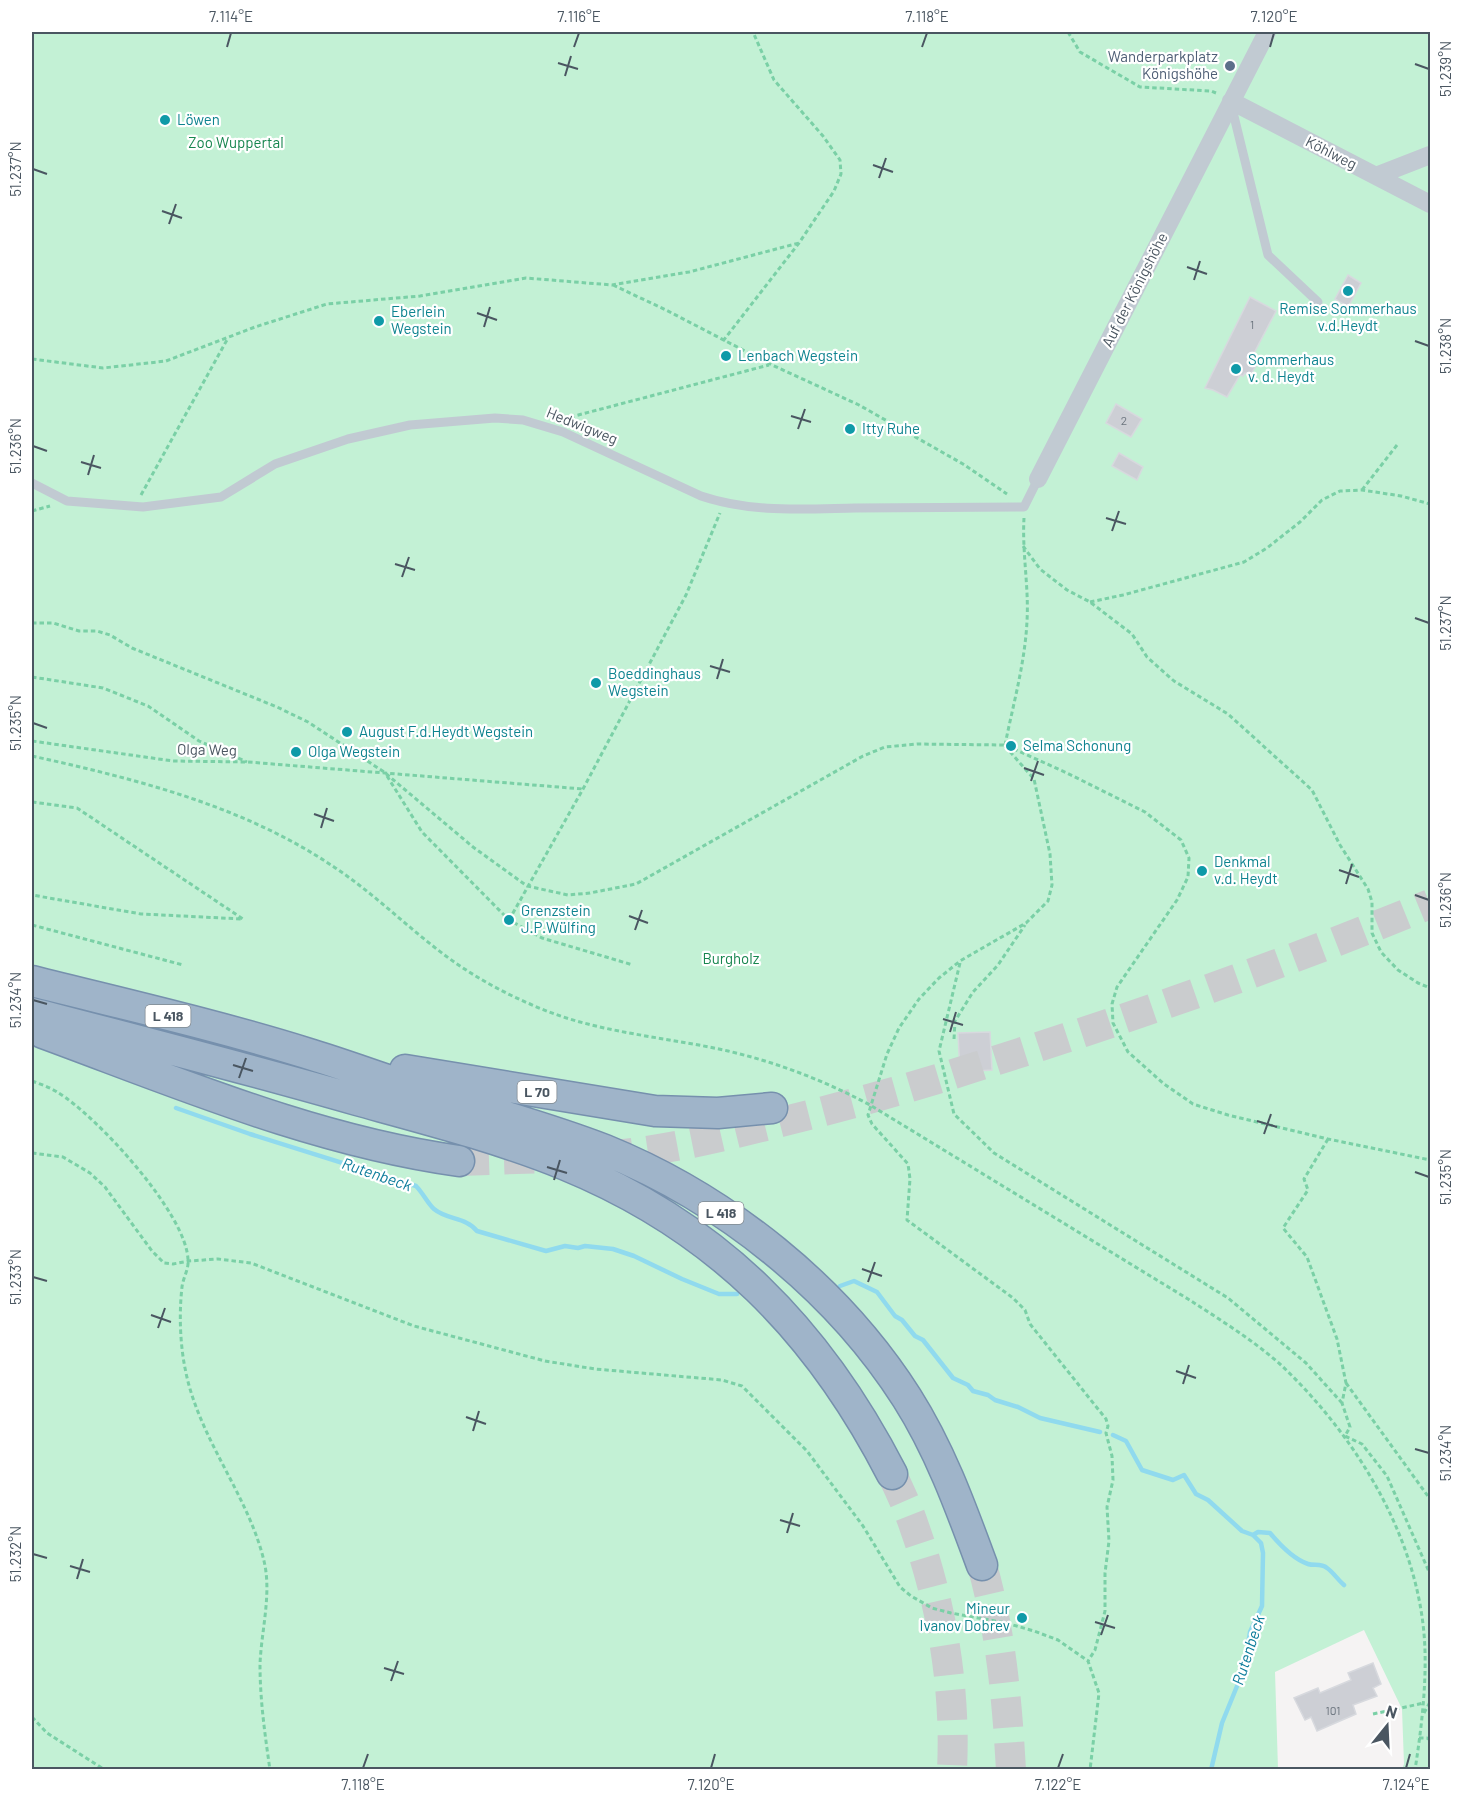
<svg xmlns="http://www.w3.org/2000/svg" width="1462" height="1801" font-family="Barlow,sans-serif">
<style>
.green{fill:#c3f1d5}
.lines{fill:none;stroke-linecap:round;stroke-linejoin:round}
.stream{stroke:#90daee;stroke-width:4.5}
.building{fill:#cdcfd5;stroke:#d7d9de;stroke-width:1.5}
.trunk-tunnel{stroke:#caccce;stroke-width:30;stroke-dasharray:30 15;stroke-linecap:butt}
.trunk-casing{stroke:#7690ad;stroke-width:33}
.path{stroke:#7ad0a6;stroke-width:3;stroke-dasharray:4.5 3;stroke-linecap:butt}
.service{stroke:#c1cad2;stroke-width:9}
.minor{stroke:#c1cad2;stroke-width:18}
.trunk{stroke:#9fb4c9;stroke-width:30}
.ticks{fill:none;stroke:#4a5661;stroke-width:2}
.service-dot{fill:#5c6f8a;stroke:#fff;stroke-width:2}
.culture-dot{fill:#0f9aa8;stroke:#fff;stroke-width:2}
.labels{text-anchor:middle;stroke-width:4.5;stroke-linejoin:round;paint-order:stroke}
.number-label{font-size:12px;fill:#6b747e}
.shield{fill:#fff;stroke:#808990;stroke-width:1.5}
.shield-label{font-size:14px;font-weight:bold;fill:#4a5661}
.service-label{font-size:15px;fill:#4e5e75;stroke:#fff;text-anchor:end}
.culture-label{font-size:15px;fill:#0d838f;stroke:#fff;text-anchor:start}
.park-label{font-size:15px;fill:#17864f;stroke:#fff}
.street-label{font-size:15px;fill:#4a5661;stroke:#fff}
.water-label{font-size:16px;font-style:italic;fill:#0c7c9b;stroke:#fff}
.neatline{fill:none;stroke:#4a5661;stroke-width:2}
.ticks-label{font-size:15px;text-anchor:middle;fill:#4a5661}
</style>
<rect width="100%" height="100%" fill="#f5f3f3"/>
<path class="green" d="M32 32H1430V1769H1402L1404 1764 1402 1709 1364 1630 1275 1672 1278 1769H32Z"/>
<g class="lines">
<path class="stream" d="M176 1108 250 1134 416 1186C423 1193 428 1204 434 1209 447 1220 466 1217 477 1231L546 1251 565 1246 578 1248 585 1246 613 1249 634 1256 682 1279 719 1294H737
M840 1286 854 1281 877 1292 895 1316 902 1320 915 1336 923 1340 953 1378 968 1385 973 1391 988 1395 995 1400 1018 1407 1040 1418 1100 1432
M1113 1435 1126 1441 1142 1470 1173 1480 1184 1475 1196 1494 1208 1500 1242 1531 1253 1535 1261 1543 1263 1553 1262 1606 1250 1632 1244 1669 1222 1723 1211 1770
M1253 1535 1258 1532 1270 1533C1280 1545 1293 1559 1308 1564 1314 1566 1321 1563 1327 1568 1333 1572 1338 1580 1344 1585"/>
</g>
<path class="building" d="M1348 275 1361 283 1348 307 1335 299Z
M1250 297 1276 311 1250 361 1257 364 1250 376 1245 373 1243 376 1240 375 1227 397 1213 390 1205 388Z
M1116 404 1142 419 1131 437 1106 423Z
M1119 453 1143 467 1137 480 1112 466Z
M990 1032 992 1070 960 1072 958 1033Z
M1373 1663 1381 1684 1373 1688 1377 1696 1353 1705 1356 1714 1317 1731 1311 1717 1305 1720 1294 1698 1318 1688 1320 1693 1351 1680 1348 1673Z"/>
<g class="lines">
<path class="trunk-tunnel" d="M603 1156C664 1151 723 1137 781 1122 845 1106 907 1089 969 1069 1125 1020 1280 966 1430 904
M459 1161 546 1158
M892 1474C900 1492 909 1510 915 1529 942 1605 956 1689 952 1770
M982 1565C1001 1632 1007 1700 1011 1770"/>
<defs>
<path id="trunk" d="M32 981C123 1004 216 1025 306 1053 346 1065 385 1080 424 1092 485 1111 546 1127 605 1150 725 1199 837 1288 907 1398 940 1450 961 1508 982 1565
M32 1013C140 1041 249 1069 357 1100 426 1119 500 1138 566 1165 717 1227 818 1330 892 1474
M43 1033C179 1083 315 1141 459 1161
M405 1070 655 1111 718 1113 772 1108"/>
</defs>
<use href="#trunk" class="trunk-casing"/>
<path class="path" d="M1068 32 1080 52 1140 87 1211 91 1216 93
M613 285 666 310 770 364 859 405 963 464 1007 494
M723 341 799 243 834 191 841 174 840 160 823 136 774 80 753 32
M32 359 103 368 166 361 255 327 327 304 420 296 526 278 612 285 689 272 799 243
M563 419 769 365
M1362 490 1397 445
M141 495 228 338
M32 511 50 506
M1023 546 1040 569 1067 590 1090 602 1132 634 1147 657 1174 681 1228 714 1312 790 1340 845 1368 889 1372 902V933L1381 952 1398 970 1418 983 1430 988
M1090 602 1123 595 1244 562 1267 548 1300 522 1322 500 1340 491 1362 490 1401 496 1430 504
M32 623H53L79 631H97L110 635 132 648 277 707 308 722 384 772 473 847 527 886 568 895 590 893 636 884 863 756 885 747 917 744 1005 745 1067 773 1145 812 1181 840 1189 858 1188 877 1177 900 1117 987 1112 1004 1113 1023 1128 1052 1164 1084 1193 1104 1228 1115 1328 1139 1430 1160
M32 677 103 688 148 706 199 741 247 762
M32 741 173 761 248 762 583 789
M1005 745C1013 705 1025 663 1027 621 1029 587 1022 553 1024 518
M1005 746 1034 779 1050 854 1052 885 1048 901 1026 923 960 961 939 978 919 999 899 1028 887 1054 868 1115 872 1124 908 1164 910 1179 907 1220 1013 1298 1025 1310 1030 1324 1106 1419 1108 1426 1106 1433 1112 1456 1113 1480 1107 1507 1109 1541 1105 1573V1611L1095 1650 1088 1661
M32 756C136 779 244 806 334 867 375 894 410 930 450 959 475 977 502 992 530 1004 593 1033 662 1036 728 1051 779 1063 825 1081 870 1105L1188 1299C1219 1319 1253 1340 1281 1365 1358 1438 1422 1543 1425 1651 1426 1691 1421 1731 1415 1770
M387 776 422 832 509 920 542 938 633 965
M32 802 77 808 243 919 141 914 32 895
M509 920 583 789 686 595 720 513
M32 925 183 965
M960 963 939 1051 954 1114 994 1153 1228 1298 1306 1363 1342 1403
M954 1039 955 1021 973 992 998 965 1025 925
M32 1081C40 1084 49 1087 57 1092 96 1115 187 1214 188 1260 189 1269 183 1278 182 1287 179 1313 180 1343 185 1368 198 1438 248 1494 264 1561 272 1594 261 1632 260 1665 260 1700 265 1735 270 1770
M1328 1139 1304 1179 1308 1190 1283 1228 1307 1257 1337 1339 1346 1383 1342 1403 1350 1427 1345 1436 1362 1444 1387 1476 1430 1574
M32 1153 63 1157 90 1173 105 1187 152 1251 164 1263 173 1264 189 1261 218 1259 251 1263 414 1326 545 1361 595 1369 722 1380 742 1386 807 1451 863 1526 900 1587 911 1596 932 1608 951 1613 1006 1623 1034 1631 1058 1640 1088 1661 1099 1693 1090 1770
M1346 1383 1430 1499
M1424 1713 1430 1702
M1373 1714 1424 1703
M32 1717 47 1733 105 1770
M1419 1738H1427L1430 1740"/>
<path class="service" d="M1231 104 1268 255 1318 302
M32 483 67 501 143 507 221 497 275 464 348 439 410 425 495 418 523 420 563 432 701 496C752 513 802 509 855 508 911 508 968 507 1024 507L1038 479"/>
<path class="minor" d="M1231 101 1430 204
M1376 176 1430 155
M1038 479 1267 32"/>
<use href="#trunk" class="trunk"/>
</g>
<path class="ticks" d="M227 47 231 33M574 47 579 33M922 47 927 33M1270 47 1274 33M558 63 578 69M1415 64 1429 69M565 76 571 56M873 165 893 172M33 169 47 174M879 178 886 158M162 211 182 218M169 224 176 204M1187 267 1207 274M1194 280 1200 261M477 313 497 320M484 327 490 307M1415 341 1429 346M791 416 811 422M798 429 805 409M33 446 47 451M81 462 101 468M88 475 94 455M1106 518 1126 524M1112 531 1119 511M395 564 415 570M402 577 409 557M1415 618 1429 623M710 666 730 672M717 679 723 659M33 723 47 728M1024 768 1044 775M1031 781 1038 761M314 814 334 821M321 828 327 808M1339 870 1359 877M1346 884 1352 864M1415 895 1429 900M629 916 648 923M635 930 642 910M33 1000 47 1004M943 1019 963 1025M950 1032 956 1012M233 1065 253 1071M239 1078 246 1058M1257 1121 1277 1127M1264 1134 1271 1114M547 1167 567 1173M1415 1172 1429 1177M554 1180 560 1160M862 1269 882 1276M33 1277 47 1281M868 1282 875 1262M151 1315 171 1322M158 1328 165 1308M1176 1371 1196 1378M1183 1384 1189 1365M466 1417 486 1424M473 1431 479 1411M1415 1449 1429 1453M780 1520 800 1526M787 1533 793 1513M33 1554 47 1558M70 1566 90 1572M77 1579 83 1559M1095 1622 1115 1628M1101 1635 1108 1615M384 1668 404 1674M391 1681 398 1661M363 1768 368 1754M711 1768 715 1754M1058 1768 1063 1754M1406 1768 1410 1754"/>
<circle class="service-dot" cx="1230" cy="66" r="6"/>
<g class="culture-dot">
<circle cx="165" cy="120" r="6"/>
<circle cx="1348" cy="291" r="6"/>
<circle cx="379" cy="321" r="6"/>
<circle cx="726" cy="356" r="6"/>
<circle cx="1236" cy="369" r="6"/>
<circle cx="850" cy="429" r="6"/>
<circle cx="596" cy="683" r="6"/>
<circle cx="347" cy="732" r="6"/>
<circle cx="1011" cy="746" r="6"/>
<circle cx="296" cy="752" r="6"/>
<circle cx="1202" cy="871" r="6"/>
<circle cx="509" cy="920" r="6"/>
<circle cx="1022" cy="1618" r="6"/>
</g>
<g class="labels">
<g class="number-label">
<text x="1252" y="329">1</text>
<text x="1124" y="425">2</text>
<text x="1333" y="1715">101</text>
</g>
<g class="shield">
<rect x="145.5" y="1005" width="45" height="22" rx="4.5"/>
<rect x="517.5" y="1081" width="39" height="22" rx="4.5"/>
<rect x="698.5" y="1202" width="45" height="22" rx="4.5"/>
</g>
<g class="shield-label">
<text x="168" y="1021">L 418</text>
<text x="537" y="1097">L 70</text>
<text x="721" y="1218">L 418</text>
</g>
<g class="service-label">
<text x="1218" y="62">Wanderparkplatz<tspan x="1218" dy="17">Königshöhe</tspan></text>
</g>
<g class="culture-label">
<text x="177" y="125">Löwen</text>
<text x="1348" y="314" text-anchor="middle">Remise Sommerhaus<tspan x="1348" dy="17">v.d.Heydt</tspan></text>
<text x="391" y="317">Eberlein<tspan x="391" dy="17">Wegstein</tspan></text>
<text x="738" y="361">Lenbach Wegstein</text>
<text x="1248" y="365">Sommerhaus<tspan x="1248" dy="17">v. d. Heydt</tspan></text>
<text x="862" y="434">Itty Ruhe</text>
<text x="608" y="679">Boeddinghaus<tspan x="608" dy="17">Wegstein</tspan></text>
<text x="359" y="737">August F.d.Heydt Wegstein</text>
<text x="1023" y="751">Selma Schonung</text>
<text x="308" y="757">Olga Wegstein</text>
<text x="1214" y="867">Denkmal<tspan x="1214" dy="17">v.d. Heydt</tspan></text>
<text x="521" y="916">Grenzstein<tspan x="521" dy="17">J.P.Wülfing</tspan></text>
<text x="1010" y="1614" text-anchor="end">Mineur<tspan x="1010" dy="17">Ivanov Dobrev</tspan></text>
</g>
<g class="park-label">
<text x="236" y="148">Zoo Wuppertal</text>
<text x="731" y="964">Burgholz</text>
</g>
<g class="street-label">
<text transform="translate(1331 153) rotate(27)" y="5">Köhlweg</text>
<text transform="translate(1135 290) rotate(-63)" y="5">Auf der Königshöhe</text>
<text transform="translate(582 426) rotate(22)" y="5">Hedwigweg</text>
<text transform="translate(207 750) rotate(1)" y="5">Olga Weg</text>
</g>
<g class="water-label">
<text transform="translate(377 1174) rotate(19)" y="6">Rutenbeck</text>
<text transform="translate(1248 1650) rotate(-72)" y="6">Rutenbeck</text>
</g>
</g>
<rect width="1462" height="1801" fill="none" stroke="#ffffff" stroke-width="66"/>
<g transform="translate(1387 1726) rotate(18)" stroke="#ffffff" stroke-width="4.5" paint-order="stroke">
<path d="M0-4.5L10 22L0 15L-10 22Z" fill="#4a5661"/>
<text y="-9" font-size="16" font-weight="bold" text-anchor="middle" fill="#4a5661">N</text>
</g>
<rect x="33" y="33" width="1396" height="1735" class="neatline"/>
<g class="ticks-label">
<text x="231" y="22">7.114°E</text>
<text x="579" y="22">7.116°E</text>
<text x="927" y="22">7.118°E</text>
<text x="1274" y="22">7.120°E</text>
<text transform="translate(1446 69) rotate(-90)" y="5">51.239°N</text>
<text transform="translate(16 169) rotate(-90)" y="5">51.237°N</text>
<text transform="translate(1446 346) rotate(-90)" y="5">51.238°N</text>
<text transform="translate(16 446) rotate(-90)" y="5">51.236°N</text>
<text transform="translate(1446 623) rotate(-90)" y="5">51.237°N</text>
<text transform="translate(16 723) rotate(-90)" y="5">51.235°N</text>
<text transform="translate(1446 900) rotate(-90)" y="5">51.236°N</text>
<text transform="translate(16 1000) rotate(-90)" y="5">51.234°N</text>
<text transform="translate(1446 1177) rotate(-90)" y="5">51.235°N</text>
<text transform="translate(16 1277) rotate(-90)" y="5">51.233°N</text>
<text transform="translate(1446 1453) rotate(-90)" y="5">51.234°N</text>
<text transform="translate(16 1554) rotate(-90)" y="5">51.232°N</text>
<text x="363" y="1790">7.118°E</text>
<text x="711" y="1790">7.120°E</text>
<text x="1058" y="1790">7.122°E</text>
<text x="1406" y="1790">7.124°E</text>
</g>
</svg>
